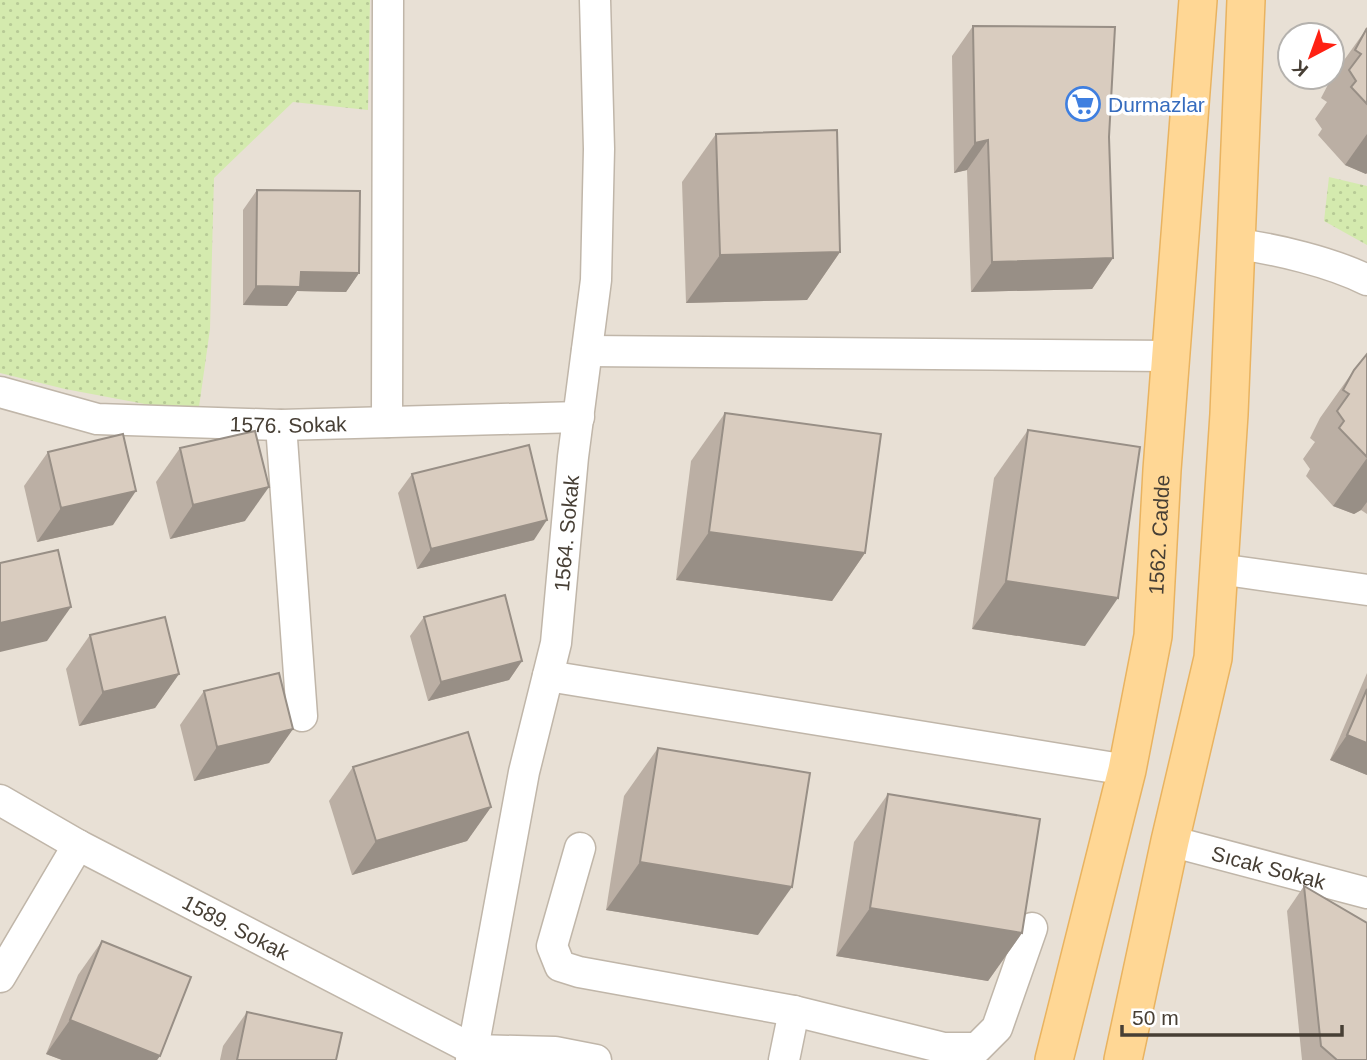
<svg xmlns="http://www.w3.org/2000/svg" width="1367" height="1060" font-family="Helvetica,sans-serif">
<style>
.residential{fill:#e8e0d5;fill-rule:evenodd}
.grass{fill:url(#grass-dots)}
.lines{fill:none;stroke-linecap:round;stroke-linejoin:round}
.minor-casing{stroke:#c0b6a9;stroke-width:33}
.major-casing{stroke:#e9b360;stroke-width:40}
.minor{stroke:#fff;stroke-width:30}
.major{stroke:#ffd795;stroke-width:37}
.wall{fill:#bbafa4}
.shaded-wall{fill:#988f86}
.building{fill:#d9ccbf;stroke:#988f86;stroke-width:2}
.labels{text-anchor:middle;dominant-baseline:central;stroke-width:7;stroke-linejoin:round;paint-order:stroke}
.shop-label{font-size:21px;fill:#366cbe;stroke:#fff;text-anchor:start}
.street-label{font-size:21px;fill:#473f35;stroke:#fff}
</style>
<defs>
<pattern id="grass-dots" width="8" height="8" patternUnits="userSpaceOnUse" patternTransform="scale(1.75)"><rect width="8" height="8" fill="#d4eaae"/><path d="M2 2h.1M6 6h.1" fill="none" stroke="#b7ca96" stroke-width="1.8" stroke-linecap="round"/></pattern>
</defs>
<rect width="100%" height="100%" fill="#f4efe7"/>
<path class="residential" d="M0,0H1367V1060H0ZM1290,35H1332V77H1290Z"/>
<g class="grass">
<path d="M0,0H370L368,110L293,102L214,178L210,329L198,414L65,389L0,373Z"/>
<path d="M1329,177L1367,186V245L1324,221Z"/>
</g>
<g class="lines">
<g class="minor-casing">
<g id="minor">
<path d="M1237,244C1276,249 1331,262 1367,280"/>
<path d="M587,351L1170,356"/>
<path id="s1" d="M0,392L97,419L281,425L579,417"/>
<path d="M387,422L388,0"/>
<path d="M281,425L302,716"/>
<path d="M1219,569L1367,590"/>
<path d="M548,676L1127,770"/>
<path id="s2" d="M0,800L78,845L474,1050L555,1052L596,1060"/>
<path id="s3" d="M1170,841L1367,893"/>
<path d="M580,848L552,946L560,966L579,972L794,1011L944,1048H977L997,1028L1032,928"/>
<path d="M0,977L78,845"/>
<path id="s4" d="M471,1060L524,772L556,643L573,457L596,280L599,149L595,0"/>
<path d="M784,1060L794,1011"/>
</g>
</g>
<g class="major-casing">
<g id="major">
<path id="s5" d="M1054,1060L1127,770L1153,636L1162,470L1198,0"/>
<path d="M1123,1060L1170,841L1213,658L1229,414L1246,0"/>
</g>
</g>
<use href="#minor" class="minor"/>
<use href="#major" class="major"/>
</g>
<g class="wall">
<path d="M973,26L1109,137L1113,258L1092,289L971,292L967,170L954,173L952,56Z"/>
<path d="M1367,28V173L1366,174L1345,165L1318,135L1322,129L1315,119L1327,102L1321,98L1332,77Z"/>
<path d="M716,134L840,252L807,300L686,303L682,182Z"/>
<path d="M257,190L359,273L346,292L297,291L287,306L243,305V210Z"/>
<path d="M1367,354V514L1361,510L1354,514L1333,506L1306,476L1310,469L1303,459L1315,442L1310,438L1320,418L1354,370Z"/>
<path d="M725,413L865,553L832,601L676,580L691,461Z"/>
<path d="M1028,430L1085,646L972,629L994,478Z"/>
<path d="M180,448L245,521L170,539L156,482Z"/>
<path d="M48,452L113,525L37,542L24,486Z"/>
<path d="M412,474L534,540L417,569L398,493Z"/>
<path d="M424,617L522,661L509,680L428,701L410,636Z"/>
<path d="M90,635L179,674L155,708L79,726L66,669Z"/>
<path d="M1367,673V775L1330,760Z"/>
<path d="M204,691L293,729L269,763L194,781L180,725Z"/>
<path d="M658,748L758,935L606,910L624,796Z"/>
<path d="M353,767L491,807L467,841L352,875L329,801Z"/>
<path d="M888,794L1022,933L988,981L836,956L854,842Z"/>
<path d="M1304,886L1367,1060H1302L1287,911Z"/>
<path d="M102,941L160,1056L157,1060H62L46,1054L78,975Z"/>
<path d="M247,1012L336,1060H220L223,1046Z"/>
</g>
<g class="shaded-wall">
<path d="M1367,134V173L1366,174L1345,165Z"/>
<path d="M988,140L967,170L954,173L975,143Z"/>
<path d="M840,252L807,300L686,303L720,255Z"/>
<path d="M1113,258L1092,289L971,292L992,262Z"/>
<path d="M301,272L359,273L346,292L297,291L287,306L243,305L256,286Z"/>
<path d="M1367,458V502L1361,510L1354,514L1333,506Z"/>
<path d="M269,487L245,521L170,539L193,505Z"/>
<path d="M136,491L113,525L37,542L61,508Z"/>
<path d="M547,520L534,540L417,569L431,549Z"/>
<path d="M709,532L865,553L832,601L676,580Z"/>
<path d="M1006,581L1118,598L1085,646L972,629Z"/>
<path d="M71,607L47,641L0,652V623Z"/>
<path d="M522,661L509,680L428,701L441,682Z"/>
<path d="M179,674L155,708L79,726L103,692Z"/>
<path d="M293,729L269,763L194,781L217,747Z"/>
<path d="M1347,735L1367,743V775L1330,760Z"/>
<path d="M491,807L467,841L352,875L376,841Z"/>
<path d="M640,862L792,887L758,935L606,910Z"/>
<path d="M870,908L1022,933L988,981L836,956Z"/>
<path d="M70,1020L160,1056L157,1060H62L46,1054Z"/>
</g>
<g class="building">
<path d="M973,26L1115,27L1109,137L1113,258L992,262L988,140L975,143Z"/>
<path d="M1367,28V104L1351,87L1356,81L1349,70L1361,54L1355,50Z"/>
<path d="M837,130L840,252L720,255L716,134Z"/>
<path d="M257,190L360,191L359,273L301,272L300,287L256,286Z"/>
<path d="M1367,354V457L1339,428L1344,421L1337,411L1349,394L1343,390L1354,370Z"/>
<path d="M725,413L881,434L865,553L709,532Z"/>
<path d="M1028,430L1140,447L1118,598L1006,581Z"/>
<path d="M255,431L269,487L193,505L180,448Z"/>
<path d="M123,434L136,491L61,508L48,452Z"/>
<path d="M529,445L547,520L431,549L412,474Z"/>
<path d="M58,550L71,607L0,623V563Z"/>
<path d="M505,595L522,661L441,682L424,617Z"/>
<path d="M165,617L179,674L103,692L90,635Z"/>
<path d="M279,673L293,729L217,747L204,691Z"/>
<path d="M1367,689V743L1347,735Z"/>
<path d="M468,732L491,807L376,841L353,767Z"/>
<path d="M658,748L810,773L792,887L640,862Z"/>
<path d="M888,794L1040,819L1022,933L870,908Z"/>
<path d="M1304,886L1367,923V1060H1337L1321,1046Z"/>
<path d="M102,941L191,977L160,1056L70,1020Z"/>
<path d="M247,1012L342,1033L336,1060H237Z"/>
</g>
<defs>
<g id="supermarket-ring" transform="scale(1.75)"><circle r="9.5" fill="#fff" stroke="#3f7fe0" stroke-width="1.5"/><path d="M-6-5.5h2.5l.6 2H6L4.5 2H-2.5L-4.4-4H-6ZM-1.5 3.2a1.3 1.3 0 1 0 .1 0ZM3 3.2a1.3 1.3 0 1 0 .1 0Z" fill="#3f7fe0"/></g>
</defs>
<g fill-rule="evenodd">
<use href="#supermarket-ring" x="1083" y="104"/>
</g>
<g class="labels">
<g class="shop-label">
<text x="1108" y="104">Durmazlar</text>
</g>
<g class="street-label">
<text stroke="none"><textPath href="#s1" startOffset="292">1576. Sokak</textPath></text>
<text stroke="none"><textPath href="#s4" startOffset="536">1564. Sokak</textPath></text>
<text stroke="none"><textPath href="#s5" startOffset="537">1562. Cadde</textPath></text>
<text stroke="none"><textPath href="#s3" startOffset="102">Sıcak Sokak</textPath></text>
<text stroke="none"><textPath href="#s2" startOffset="268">1589. Sokak</textPath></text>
</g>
</g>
<g transform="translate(1311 56) rotate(221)"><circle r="33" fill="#ffffff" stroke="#b5b2ae" stroke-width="2"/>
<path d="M0-5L12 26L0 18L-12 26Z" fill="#ff2113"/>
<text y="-10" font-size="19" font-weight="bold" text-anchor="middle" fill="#473f35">K</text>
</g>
<path d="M1122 1025v10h220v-10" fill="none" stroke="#473f35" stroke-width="3.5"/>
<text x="1132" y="1025" font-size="21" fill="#473f35" stroke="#ffffff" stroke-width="5" paint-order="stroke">50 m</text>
</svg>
